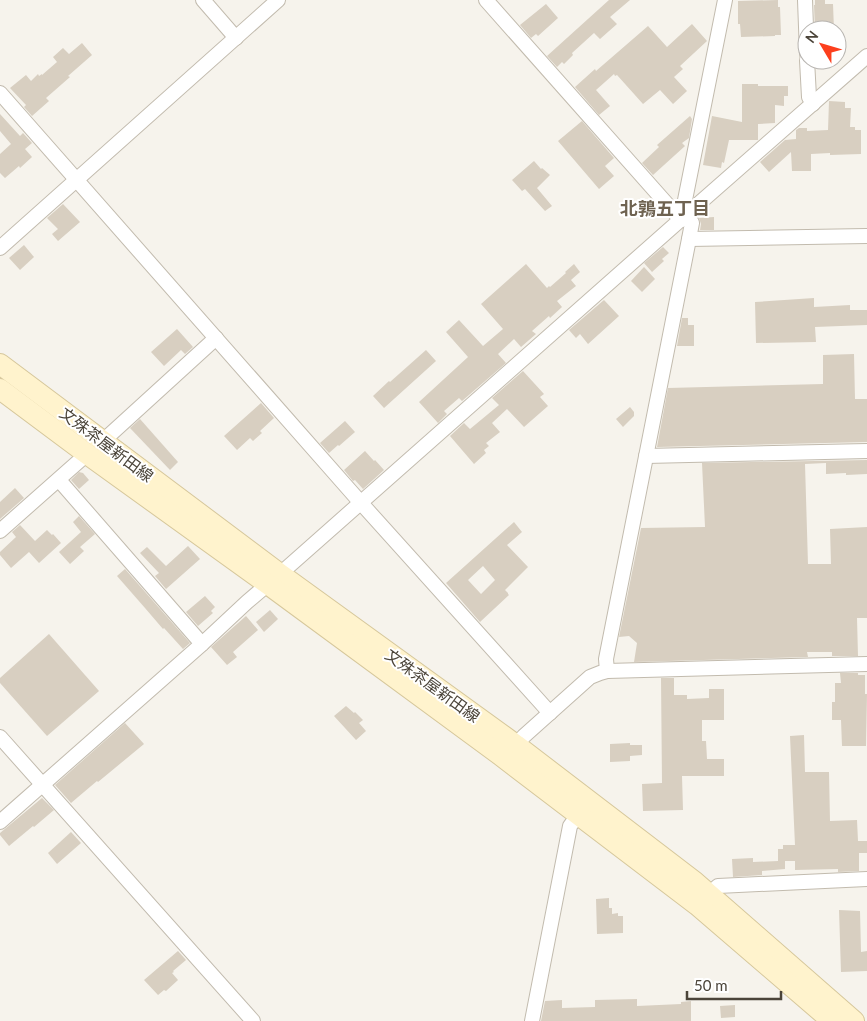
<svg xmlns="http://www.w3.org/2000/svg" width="867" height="1021" font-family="Lato,'Noto Sans JP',sans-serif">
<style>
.building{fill:#d8cfc1;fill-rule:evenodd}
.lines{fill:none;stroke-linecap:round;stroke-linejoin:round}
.street-casing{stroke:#c2bbae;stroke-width:16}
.secondary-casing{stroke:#d6c79b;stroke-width:22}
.street{stroke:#fff;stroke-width:14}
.secondary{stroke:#fff3cd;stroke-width:20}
.labels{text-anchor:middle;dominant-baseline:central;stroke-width:4;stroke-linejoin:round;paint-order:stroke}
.street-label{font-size:16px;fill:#4b4439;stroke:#fff}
.neighbourhood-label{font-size:18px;font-weight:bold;fill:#6e6250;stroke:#fff}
</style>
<rect width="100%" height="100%" fill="#f6f3ec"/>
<g class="building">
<path d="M609,0H630L610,17L617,24L600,39L594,33L572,53L573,55L564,64L562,62L557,67L547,56Z"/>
<path d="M778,0V7H780L781,35H775V36L741,37L740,24H738V1Z"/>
<path d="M815,0H825V4H833L834,30H815L814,5H815Z"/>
<path d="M546,4L558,18L538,36L536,34L531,38L520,25Z"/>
<path d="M692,24L707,41L680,66L683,69L674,77L687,91L673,104L660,90L643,104L617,75L615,76L614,74L596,90L610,106L599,115L575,87L595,69L596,71L648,26L667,47Z"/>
<path d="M82,43L92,55L68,76L70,77L46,98L49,101L32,116L24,107L26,105L10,88L26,75L31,81L38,74L39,76L42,74V75L57,62L53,57L63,48L69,54Z"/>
<path d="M742,84H758V86H788V96H784V106L775,105V123L758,124V140H729L724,163L722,162L721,168L703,165L712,116L742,122Z"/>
<path d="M829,101L845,102V108H851L850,127H855V130H861V154L830,155V153L811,154V171H792L791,152L769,172L760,162L785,140L796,139V130L799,128H807V131L828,130Z"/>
<path d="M0,114L20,136L23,133L32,143L25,149L32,157L20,168L19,166L5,178L0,173V154L11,144L0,131Z"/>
<path d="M690,116L692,119L689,138L682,143L685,146L653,175L642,163L659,147L657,145Z"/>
<path d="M582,121L614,158L605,166L614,176L599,189L558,141Z"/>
<path d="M534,161L541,169L542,168L550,175L537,188L552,206L545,211L525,189L522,191L512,180Z"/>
<path d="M63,204L80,222L58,241L52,234L58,229L47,218Z"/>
<path d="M714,217V230H700L701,224L699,218Z"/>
<path d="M24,245L34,257L20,270L9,258Z"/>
<path d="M663,247L669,253L662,259L664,261L652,272L644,263Z"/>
<path d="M526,264L547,288L549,286L550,287L566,273L565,272L574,264L580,272L571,280L576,286L557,301L562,307L550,318L549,316L532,331L536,334L521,347L514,339L498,354L506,363L462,401L459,398L444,411L447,414L438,423L419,402L468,357L446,332L459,320L483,346L503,329L481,304Z"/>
<path d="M644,267L655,279L642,292L631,281Z"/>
<path d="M814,298V307L850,305V310H867V325L815,327L816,342L756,343L755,302Z"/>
<path d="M604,300L619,316L588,344L580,334L576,338L569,330Z"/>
<path d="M682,318H688V325H694V346H677Z"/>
<path d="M177,329L193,347L185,354L181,350L164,366L151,352Z"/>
<path d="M426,350L436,361L384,408L373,396L389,381L390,382Z"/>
<path d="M854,354L855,399H867V442L657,447L668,388L823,384V355Z"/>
<path d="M523,371L544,394L540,397L548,406L524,427L507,409L492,423L500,432L486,443L489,446L484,450L486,453L474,464L450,436L464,423L470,429L499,405L492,398Z"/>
<path d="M261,403L274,418L260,431L262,433L253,441L250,438L237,450L224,436Z"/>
<path d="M630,407L634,412V416L623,427L616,419Z"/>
<path d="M140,419L178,462L170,470L130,428Z"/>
<path d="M345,421L355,432L339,446L338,445L329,453L320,443Z"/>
<path d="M365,451L374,461L375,460L384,470L363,489L355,480L353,481L344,470Z"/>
<path d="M867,460V474L846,475V473L826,474V463L805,464L808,564H831L830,529L867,527V618H857L858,656H832V652H807L808,657L634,662L637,643L629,636L619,637L641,528L705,527L702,463Z"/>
<path d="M79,472L83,473L89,480L79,489L71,480Z"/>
<path d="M15,488L24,498L0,519V502Z"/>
<path d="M79,516L95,534L80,547L84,551L70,564L59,552L81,532L73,522Z"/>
<path d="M514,522L522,532L507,545L528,567L505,590L508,593V594L509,595L480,622L446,583ZM483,566L495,580L481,594L468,580Z"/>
<path d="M20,525L35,541L47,530L52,535L53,534L61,543L39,563L29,552L11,568L0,555V552L16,537L12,532Z"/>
<path d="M188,546L200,559L166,589L155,576L159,573L140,553L147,547L166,566Z"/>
<path d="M125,569L190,643L183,649L164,628L163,629L145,608L117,576Z"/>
<path d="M205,596L215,607L211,611L213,613L198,626L186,612Z"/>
<path d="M270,610L278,619L264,632L256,622Z"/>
<path d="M246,616L258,630L233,652L237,657L227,665L211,647Z"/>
<path d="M49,634L99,691L47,736L0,683V678Z"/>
<path d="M840,673H858V675H865V694H867L866,746H842L841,720H832V702H835V683H841Z"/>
<path d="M661,678H674V695H687V699L709,698V689H724V720H702V741H706L707,759H724V776H682L683,810L643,811L642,784L662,783Z"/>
<path d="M346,706L354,713L355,712L363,720L359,723L366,731L356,740L334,716Z"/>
<path d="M125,723L144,744L98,782L97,781L71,803L55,785Z"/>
<path d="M804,735L805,772H829L830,821L857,820L858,841H867V853H859V871L838,872V869L795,870V861H785V869L762,871V875L733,877L732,859L753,858V862L778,861V849H783V845H795L790,736Z"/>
<path d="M630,743V745H642V755L630,756V761L610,762V744Z"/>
<path d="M42,798L54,810L34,827L33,826L9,846L0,835V833Z"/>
<path d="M71,832L81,843L57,864L48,853Z"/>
<path d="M609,898V908H612V914L618,913V916H623V933L597,934L596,899Z"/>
<path d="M839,910L860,911L861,952L867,951V971L841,972Z"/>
<path d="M178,951L186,960L173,971L174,972L172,973L178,980L166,991L164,990L158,995L144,980Z"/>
<path d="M637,999V1006L681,1004V1002L691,1001V1021H541L545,1001L562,1000V1008L595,1007V1000Z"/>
<path d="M735,1005V1017L721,1018L720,1006Z"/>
</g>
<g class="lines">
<g class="street-casing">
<g id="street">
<path d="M203,0L236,38"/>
<path d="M486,0L681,220"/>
<path d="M805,0L807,54"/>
<path d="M807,60L809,97L813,104"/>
<path d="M0,93L361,503L550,713"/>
<path d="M681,220L725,0"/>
<path d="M689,239L867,236"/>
<path d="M0,248L278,0"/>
<path d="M103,441L216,338"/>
<path d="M646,456L867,451"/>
<path d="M59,480L202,644"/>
<path d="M0,531L87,454"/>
<path d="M607,671L606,659L689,239L692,223L687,214"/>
<path d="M0,737L253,1021"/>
<path d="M516,745L524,736L590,677L600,673L607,671L867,664"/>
<path d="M0,822L202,644L247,602L280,574L687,214L867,56"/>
<path d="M709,894L718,886L867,879"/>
<path d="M532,1021L570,826L578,815"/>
</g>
</g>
<g class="secondary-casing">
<g id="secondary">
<path d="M0,364L280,574L516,745L695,882L854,1021"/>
<path d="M0,389L87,454L269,585L500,755L697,905L832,1021"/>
</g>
</g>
<use href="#street" class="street"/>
<use href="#secondary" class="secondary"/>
</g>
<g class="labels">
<g class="street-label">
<text transform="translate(107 444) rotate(37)">文殊茶屋新田線</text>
<text transform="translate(433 685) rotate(36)">文殊茶屋新田線</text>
</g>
<g class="neighbourhood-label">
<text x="665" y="208">北鶉五丁目</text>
</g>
</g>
<g transform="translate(822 45) rotate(308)"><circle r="24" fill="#ffffff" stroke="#b7b4b0"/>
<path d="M0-4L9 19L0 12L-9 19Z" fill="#fc3f1d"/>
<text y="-8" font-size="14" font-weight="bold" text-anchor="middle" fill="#4b4439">N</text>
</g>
<path d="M687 991v8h94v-8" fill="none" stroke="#4b4439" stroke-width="2.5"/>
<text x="694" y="991" font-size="15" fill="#4b4439" stroke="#ffffff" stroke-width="4" paint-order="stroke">50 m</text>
</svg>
